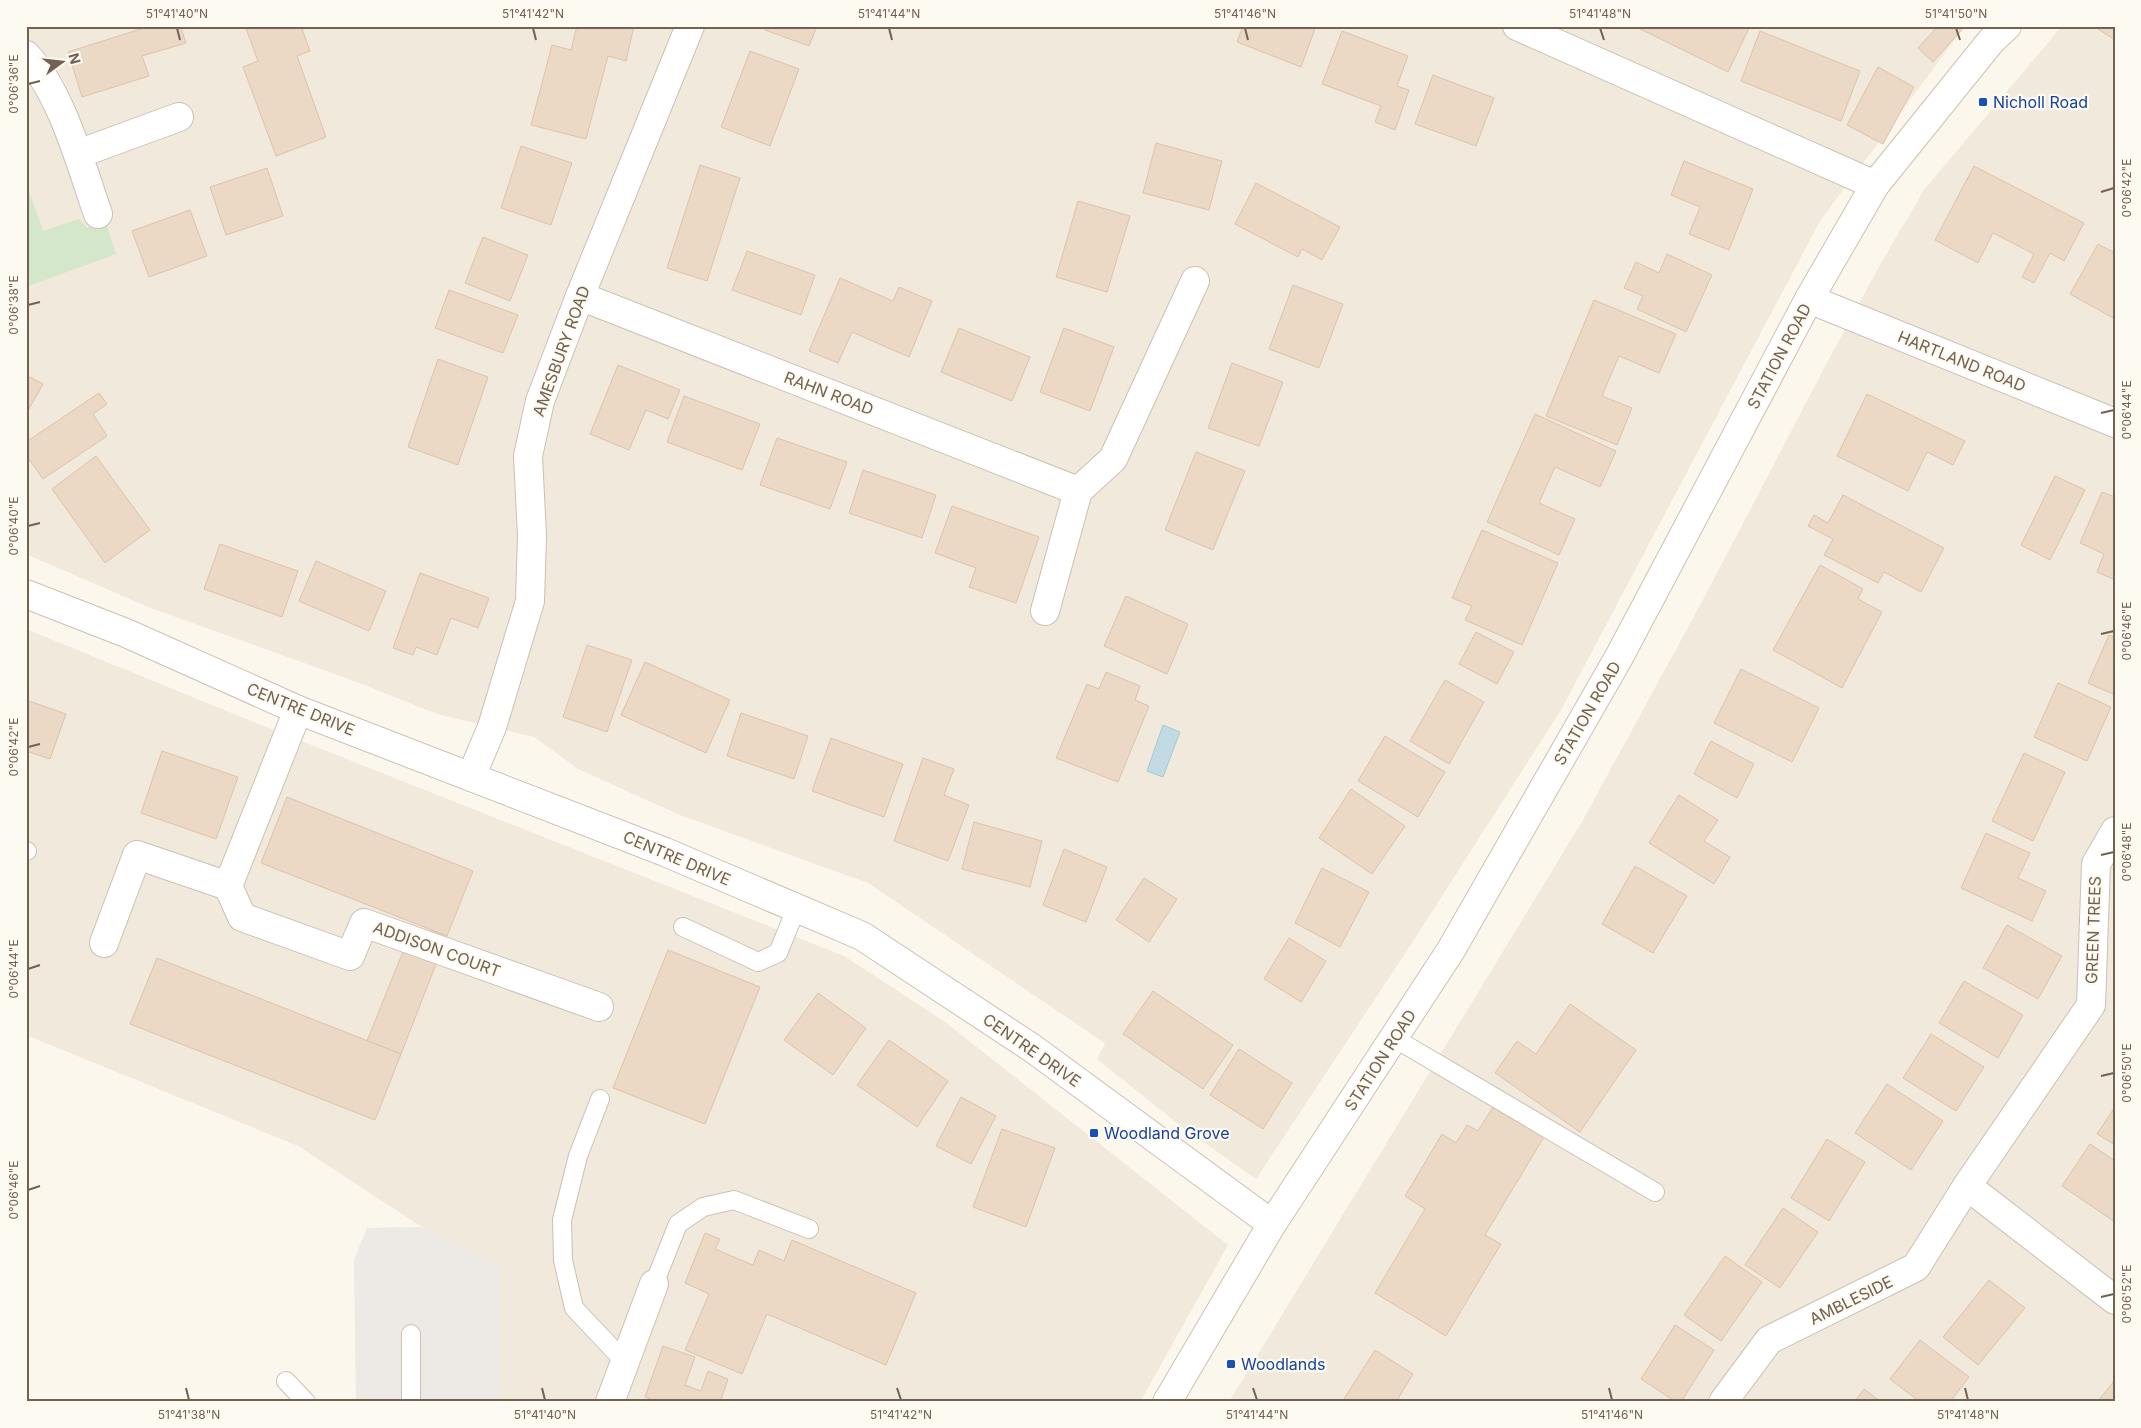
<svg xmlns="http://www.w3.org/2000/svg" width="2141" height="1428" font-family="Inter,sans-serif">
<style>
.residential{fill:#f1e9db}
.industrial{fill:#ede9e4}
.green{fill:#d4e7cb}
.water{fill:#c2dae3;stroke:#aac8d3}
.building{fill:#ebd8c5;stroke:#dec3a9}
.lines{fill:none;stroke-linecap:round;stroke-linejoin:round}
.lane-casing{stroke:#ccc0b3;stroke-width:20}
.street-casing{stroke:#ccc0b3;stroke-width:30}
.secondary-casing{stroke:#cec1b1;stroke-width:30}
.lane{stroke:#fff;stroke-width:18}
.street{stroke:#fff;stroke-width:28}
.secondary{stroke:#fff;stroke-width:28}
.ticks{fill:none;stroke:#736151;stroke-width:2}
.transit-dot{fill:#1a4fb4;stroke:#fdfaf2;stroke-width:2}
.labels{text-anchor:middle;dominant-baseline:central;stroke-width:4.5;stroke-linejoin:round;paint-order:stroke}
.transit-label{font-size:16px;fill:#164399;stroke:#fdfaf2;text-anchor:start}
.street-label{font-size:16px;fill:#736151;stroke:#fdfaf2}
.neatline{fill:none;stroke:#736151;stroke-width:2}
.ticks-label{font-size:12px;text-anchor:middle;fill:#736151}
</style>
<rect width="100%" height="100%" fill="#fbf7ec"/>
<g class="residential">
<path d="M26,26H1965L1820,221L1561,710L1410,946L1256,1179L1182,1127L1097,1059L1105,1043L868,883L680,815L578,769L534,737L437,714L357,682L148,607L26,554Z"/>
<path d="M2062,26H2115V1402H1229L1583,820L1705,596L1830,357L1880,265L1924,190Z"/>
<path d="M26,629L266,727L844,956L945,1022L1228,1245L1140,1402H501V1265L422,1227L298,1146L26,1035Z"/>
</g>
<path class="industrial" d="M422,1227L501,1265V1402H356L354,1260L367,1228Z"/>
<path class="green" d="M26,183L43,231L79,219L87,228L105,220L116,254L26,287Z"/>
<path class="water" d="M1163,725L1180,732L1163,777L1147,771Z"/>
<g class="building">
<path d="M150,26H187L181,28L186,43L142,56L149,76L82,97L68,52Z"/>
<path d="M245,26H301L310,51L297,56L326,137L276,156L243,67L258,61Z"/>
<path d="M577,26H634L626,61L608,56L586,139L531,125L552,45L571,50Z"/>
<path d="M766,26H817L809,46L765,30Z"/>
<path d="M1243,26H1316L1301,67L1237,42Z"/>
<path d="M1634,26H1750L1728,72Z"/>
<path d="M1938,26H1965L1933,62L1918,48Z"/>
<path d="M2099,26H2115V40L2098,29Z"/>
<path d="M1342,31L1408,56L1397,86L1409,90L1395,130L1375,122L1381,106L1322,84Z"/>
<path d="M1760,31L1860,71L1841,121L1741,81Z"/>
<path d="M750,51L799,69L770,146L721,127Z"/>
<path d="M1878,67L1914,87L1883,144L1847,125Z"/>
<path d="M1433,75L1494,98L1476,146L1415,124Z"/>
<path d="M1156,143L1222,161L1209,210L1143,193Z"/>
<path d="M521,146L572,163L551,225L501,208Z"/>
<path d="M1684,161L1753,189L1729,250L1689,234L1700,207L1671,195Z"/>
<path d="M700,165L740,178L707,281L667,268Z"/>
<path d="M1974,166L2084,223L2064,261L2050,253L2034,283L2022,277L2034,254L1993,233L1978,263L1935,240Z"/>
<path d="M267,168L283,216L226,235L210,187Z"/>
<path d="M1256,183L1340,227L1322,260L1302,249L1298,257L1235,224Z"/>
<path d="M1078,201L1130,216L1107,292L1056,277Z"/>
<path d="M190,210L207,256L149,277L132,231Z"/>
<path d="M483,237L528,255L510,301L465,283Z"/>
<path d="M2098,244L2115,253V319L2070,294Z"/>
<path d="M747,251L815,275L801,315L732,290Z"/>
<path d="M1667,254L1712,275L1686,332L1637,309L1643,296L1624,288L1636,262L1659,273Z"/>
<path d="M840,278L893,301L899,287L932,301L909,357L852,332L838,363L809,351Z"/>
<path d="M1293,285L1343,304L1319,368L1269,349Z"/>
<path d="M449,290L518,315L503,353L435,328Z"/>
<path d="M1594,300L1676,334L1659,373L1619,356L1602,396L1632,408L1617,445L1546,416Z"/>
<path d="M959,328L1030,357L1012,401L941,372Z"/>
<path d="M1064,328L1114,347L1090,411L1040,392Z"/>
<path d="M438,359L488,377L458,465L408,447Z"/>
<path d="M1232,363L1283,382L1259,446L1208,428Z"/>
<path d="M618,365L680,390L668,419L646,410L629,450L590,434Z"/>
<path d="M26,375L43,384L29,409L26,408Z"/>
<path d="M99,393L107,404L93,414L107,436L43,479L26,455V442Z"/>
<path d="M1867,394L1965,441L1953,465L1927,452L1908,491L1837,456Z"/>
<path d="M684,396L760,424L742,470L667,442Z"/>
<path d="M1535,414L1616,451L1600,487L1555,467L1539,503L1575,519L1559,555L1487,522Z"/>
<path d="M777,438L847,462L830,509L760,485Z"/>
<path d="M1196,452L1245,471L1213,550L1165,530Z"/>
<path d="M96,456L150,530L105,563L52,489Z"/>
<path d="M863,470L936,495L922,538L849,513Z"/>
<path d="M2055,476L2085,490L2050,560L2021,545Z"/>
<path d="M2102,492L2115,497V580L2097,572L2104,554L2080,543Z"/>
<path d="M1843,495L1944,548L1921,592L1884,572L1878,583L1824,555L1833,539L1808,526L1814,515L1828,523Z"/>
<path d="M952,506L1039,537L1016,603L969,587L976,568L935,553Z"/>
<path d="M1482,530L1558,563L1522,645L1465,620L1472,606L1452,598Z"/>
<path d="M220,544L298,571L282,617L204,589Z"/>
<path d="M316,561L386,591L369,631L299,601Z"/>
<path d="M1820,565L1863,589L1858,599L1882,612L1842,688L1773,650Z"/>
<path d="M420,573L489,598L478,628L451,618L437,655L416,647L413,655L393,648Z"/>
<path d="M1126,596L1188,624L1167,674L1104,646Z"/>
<path d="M1476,632L1514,652L1497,684L1459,664Z"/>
<path d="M2109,635L2115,637V695L2088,683Z"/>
<path d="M587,645L632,660L607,732L563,717Z"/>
<path d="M645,662L730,700L706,753L621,715Z"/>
<path d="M1741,669L1819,708L1792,762L1714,723Z"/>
<path d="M1106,672L1140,686L1135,700L1149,706L1118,782L1056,758L1087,684L1099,689Z"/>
<path d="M1445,680L1484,702L1449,764L1410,741Z"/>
<path d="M2058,683L2111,707L2087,761L2034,737Z"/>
<path d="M26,700L66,714L50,759L26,751Z"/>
<path d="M741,713L808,736L794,779L727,756Z"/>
<path d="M1385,736L1445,772L1418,817L1358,781Z"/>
<path d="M831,738L903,764L884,817L812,791Z"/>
<path d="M1711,741L1754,764L1737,798L1694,774Z"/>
<path d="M162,751L238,777L216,839L141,813Z"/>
<path d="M2024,753L2065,772L2033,841L1992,821Z"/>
<path d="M923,758L954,769L944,795L969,805L948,861L894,841Z"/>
<path d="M1351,789L1405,826L1372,874L1319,838Z"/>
<path d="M1679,795L1718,820L1704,841L1730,857L1714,884L1649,843Z"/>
<path d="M287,797L473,871L447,936L261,863Z"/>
<path d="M974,822L1042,841L1030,887L962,869Z"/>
<path d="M1986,833L2030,853L2018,878L2046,891L2032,921L1961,888Z"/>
<path d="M1064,849L1107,867L1086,922L1043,905Z"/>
<path d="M1635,866L1687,896L1653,953L1602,924Z"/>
<path d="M1322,868L1369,892L1340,947L1295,923Z"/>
<path d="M1144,878L1177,899L1149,942L1116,920Z"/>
<path d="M2007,925L2062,956L2038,999L1983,968Z"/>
<path d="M431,930L447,936L401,1054L367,1041L404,949L420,956Z"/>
<path d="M1289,938L1326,961L1301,1002L1264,979Z"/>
<path d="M668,950L760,987L705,1124L613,1088Z"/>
<path d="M157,958L401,1054L375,1120L130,1024Z"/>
<path d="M1964,981L2023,1015L1998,1058L1939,1023Z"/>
<path d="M1153,991L1233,1045L1203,1089L1123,1034Z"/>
<path d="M818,993L866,1028L833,1075L784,1040Z"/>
<path d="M1570,1004L1636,1050L1580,1132L1495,1073L1517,1041L1536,1054Z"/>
<path d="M1931,1034L1984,1067L1956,1111L1903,1078Z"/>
<path d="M889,1040L948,1081L917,1127L857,1085Z"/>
<path d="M1239,1049L1292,1083L1263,1129L1210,1095Z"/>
<path d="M1887,1084L1943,1121L1911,1170L1855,1133Z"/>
<path d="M961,1097L996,1116L971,1164L936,1146Z"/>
<path d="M1493,1107L1544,1137L1485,1235L1501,1244L1446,1336L1375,1293L1425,1209L1405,1196L1442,1134L1456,1143L1467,1125L1478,1131Z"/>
<path d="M2115,1107V1145L2097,1134Z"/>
<path d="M1002,1129L1055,1148L1026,1227L973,1207Z"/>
<path d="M1827,1139L1865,1162L1829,1221L1791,1198Z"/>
<path d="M2090,1144L2115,1161V1222L2062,1186Z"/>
<path d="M1783,1208L1818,1232L1780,1288L1745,1265Z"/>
<path d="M705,1233L720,1239L715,1249L753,1265L759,1250L784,1261L792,1240L916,1293L886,1365L767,1314L742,1374L685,1350L709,1294L685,1283Z"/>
<path d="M1725,1256L1762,1282L1721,1341L1684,1315Z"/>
<path d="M1989,1280L2025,1308L1978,1365L1943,1337Z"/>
<path d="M1675,1325L1714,1350L1681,1402H1676L1641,1379Z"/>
<path d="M1920,1340L1969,1377L1950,1402H1920L1890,1379Z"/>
<path d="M663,1346L695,1357L685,1385L701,1391L708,1371L728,1379L720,1402H658L645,1397Z"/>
<path d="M1375,1350L1413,1374L1396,1402H1342Z"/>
<path d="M2115,1380V1402H2097Z"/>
<path d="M1864,1389L1881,1402H1854Z"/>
</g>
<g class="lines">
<g class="lane-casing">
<g id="lane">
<path d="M26,851H27"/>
<path d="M683,927L758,962L778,953L796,909"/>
<path d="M1394,1038L1655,1192"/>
<path d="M600,1099L578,1156L562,1220L563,1260L574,1308L625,1362"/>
<path d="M654,1284L678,1224L703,1207L734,1200L809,1229"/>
<path d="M286,1381L306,1402"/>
<path d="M411,1402V1334"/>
</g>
</g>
<g class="street-casing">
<g id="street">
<path d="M1517,26L1875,185"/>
<path d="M26,55C62,93 81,166 98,214"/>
<path d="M78,154L179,117"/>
<path d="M580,296L1078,491L1113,459L1195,281"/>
<path d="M1809,299L2115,423"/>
<path d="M26,594L126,633L298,710L665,852L862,936L1032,1048L1272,1224"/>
<path d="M1045,611L1078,491"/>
<path d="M471,777L492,727L530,601L532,536L528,456L540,401L580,296L690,26"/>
<path d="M228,886L242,917L350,956L364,923L599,1007"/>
<path d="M104,943L137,855L228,886L298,710"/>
<path d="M1967,1186L2115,1300"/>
<path d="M610,1402L654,1284"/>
<path d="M1723,1402L1769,1340L1916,1267L1967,1186L2091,1005L2096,864L2115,831"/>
</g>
</g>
<g class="secondary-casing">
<path id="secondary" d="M1167,1402L1272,1224L1451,950L1619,657L1809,299L1875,185L1991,41L2007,26"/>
</g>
<use href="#lane" class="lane"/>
<use href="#street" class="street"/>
<use href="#secondary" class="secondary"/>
</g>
<path class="ticks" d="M177,28L180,40M533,28L536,40M889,28L892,40M1245,28L1248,40M1600,28L1604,40M1956,28L1960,40M28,84L40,81M2101,192L2114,188M28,305L40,302M2101,413L2114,410M28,526L40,523M2101,634L2114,631M28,747L40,744M2101,855L2114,852M28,969L40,965M2101,1076L2114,1073M28,1190L40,1186M2101,1297L2114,1294M186,1388L189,1400M542,1388L545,1400M897,1388L901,1400M1253,1388L1257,1400M1609,1388L1612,1400M1965,1388L1968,1400"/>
<g class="transit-dot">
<rect x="1978" y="97" width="10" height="10" rx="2.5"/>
<rect x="1089" y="1128" width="10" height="10" rx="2.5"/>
<rect x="1226" y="1359" width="10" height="10" rx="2.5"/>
</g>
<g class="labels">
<g class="transit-label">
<text x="1993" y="102">Nicholl Road</text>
<text x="1104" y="1133">Woodland Grove</text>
<text x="1241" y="1364">Woodlands</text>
</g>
<g class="street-label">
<text transform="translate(561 351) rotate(-70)">AMESBURY ROAD</text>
<text transform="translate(1779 356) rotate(-62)">STATION ROAD</text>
<text transform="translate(1962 361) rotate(22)">HARTLAND ROAD</text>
<text transform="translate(829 393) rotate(21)">RAHN ROAD</text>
<text transform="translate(301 709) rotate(22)">CENTRE DRIVE</text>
<text transform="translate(1587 713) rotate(-60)">STATION ROAD</text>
<text transform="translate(677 858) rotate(23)">CENTRE DRIVE</text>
<text transform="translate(2093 930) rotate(-88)">GREEN TREES</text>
<text transform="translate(437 949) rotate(20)">ADDISON COURT</text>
<text transform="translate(1032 1050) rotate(35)">CENTRE DRIVE</text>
<text transform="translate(1380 1060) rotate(-57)">STATION ROAD</text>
<text transform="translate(1851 1300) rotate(-26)">AMBLESIDE</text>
</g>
</g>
<rect width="2141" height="1428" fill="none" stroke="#fdfaf2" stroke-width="55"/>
<g transform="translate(62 62) rotate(75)" stroke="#fdfaf2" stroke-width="4" paint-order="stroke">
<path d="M0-4L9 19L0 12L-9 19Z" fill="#736151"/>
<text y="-8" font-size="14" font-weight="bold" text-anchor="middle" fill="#736151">N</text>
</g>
<rect x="28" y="28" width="2086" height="1372" class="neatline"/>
<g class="ticks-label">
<text x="177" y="18">51°41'40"N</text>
<text x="533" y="18">51°41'42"N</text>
<text x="889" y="18">51°41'44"N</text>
<text x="1245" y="18">51°41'46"N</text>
<text x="1600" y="18">51°41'48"N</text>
<text x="1956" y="18">51°41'50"N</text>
<text transform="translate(14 84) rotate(-90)" y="4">0°06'36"E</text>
<text transform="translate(2127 188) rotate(-90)" y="4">0°06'42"E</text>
<text transform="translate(14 305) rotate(-90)" y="4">0°06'38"E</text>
<text transform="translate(2127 410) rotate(-90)" y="4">0°06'44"E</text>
<text transform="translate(14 526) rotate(-90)" y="4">0°06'40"E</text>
<text transform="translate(2127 631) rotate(-90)" y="4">0°06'46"E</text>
<text transform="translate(14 747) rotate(-90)" y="4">0°06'42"E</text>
<text transform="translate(2127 852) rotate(-90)" y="4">0°06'48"E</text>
<text transform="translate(14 969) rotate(-90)" y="4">0°06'44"E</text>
<text transform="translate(2127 1073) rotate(-90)" y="4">0°06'50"E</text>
<text transform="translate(14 1190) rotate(-90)" y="4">0°06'46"E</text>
<text transform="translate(2127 1294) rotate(-90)" y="4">0°06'52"E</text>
<text x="189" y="1419">51°41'38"N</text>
<text x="545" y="1419">51°41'40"N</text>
<text x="901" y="1419">51°41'42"N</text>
<text x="1257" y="1419">51°41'44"N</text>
<text x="1612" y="1419">51°41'46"N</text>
<text x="1968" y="1419">51°41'48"N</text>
</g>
</svg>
